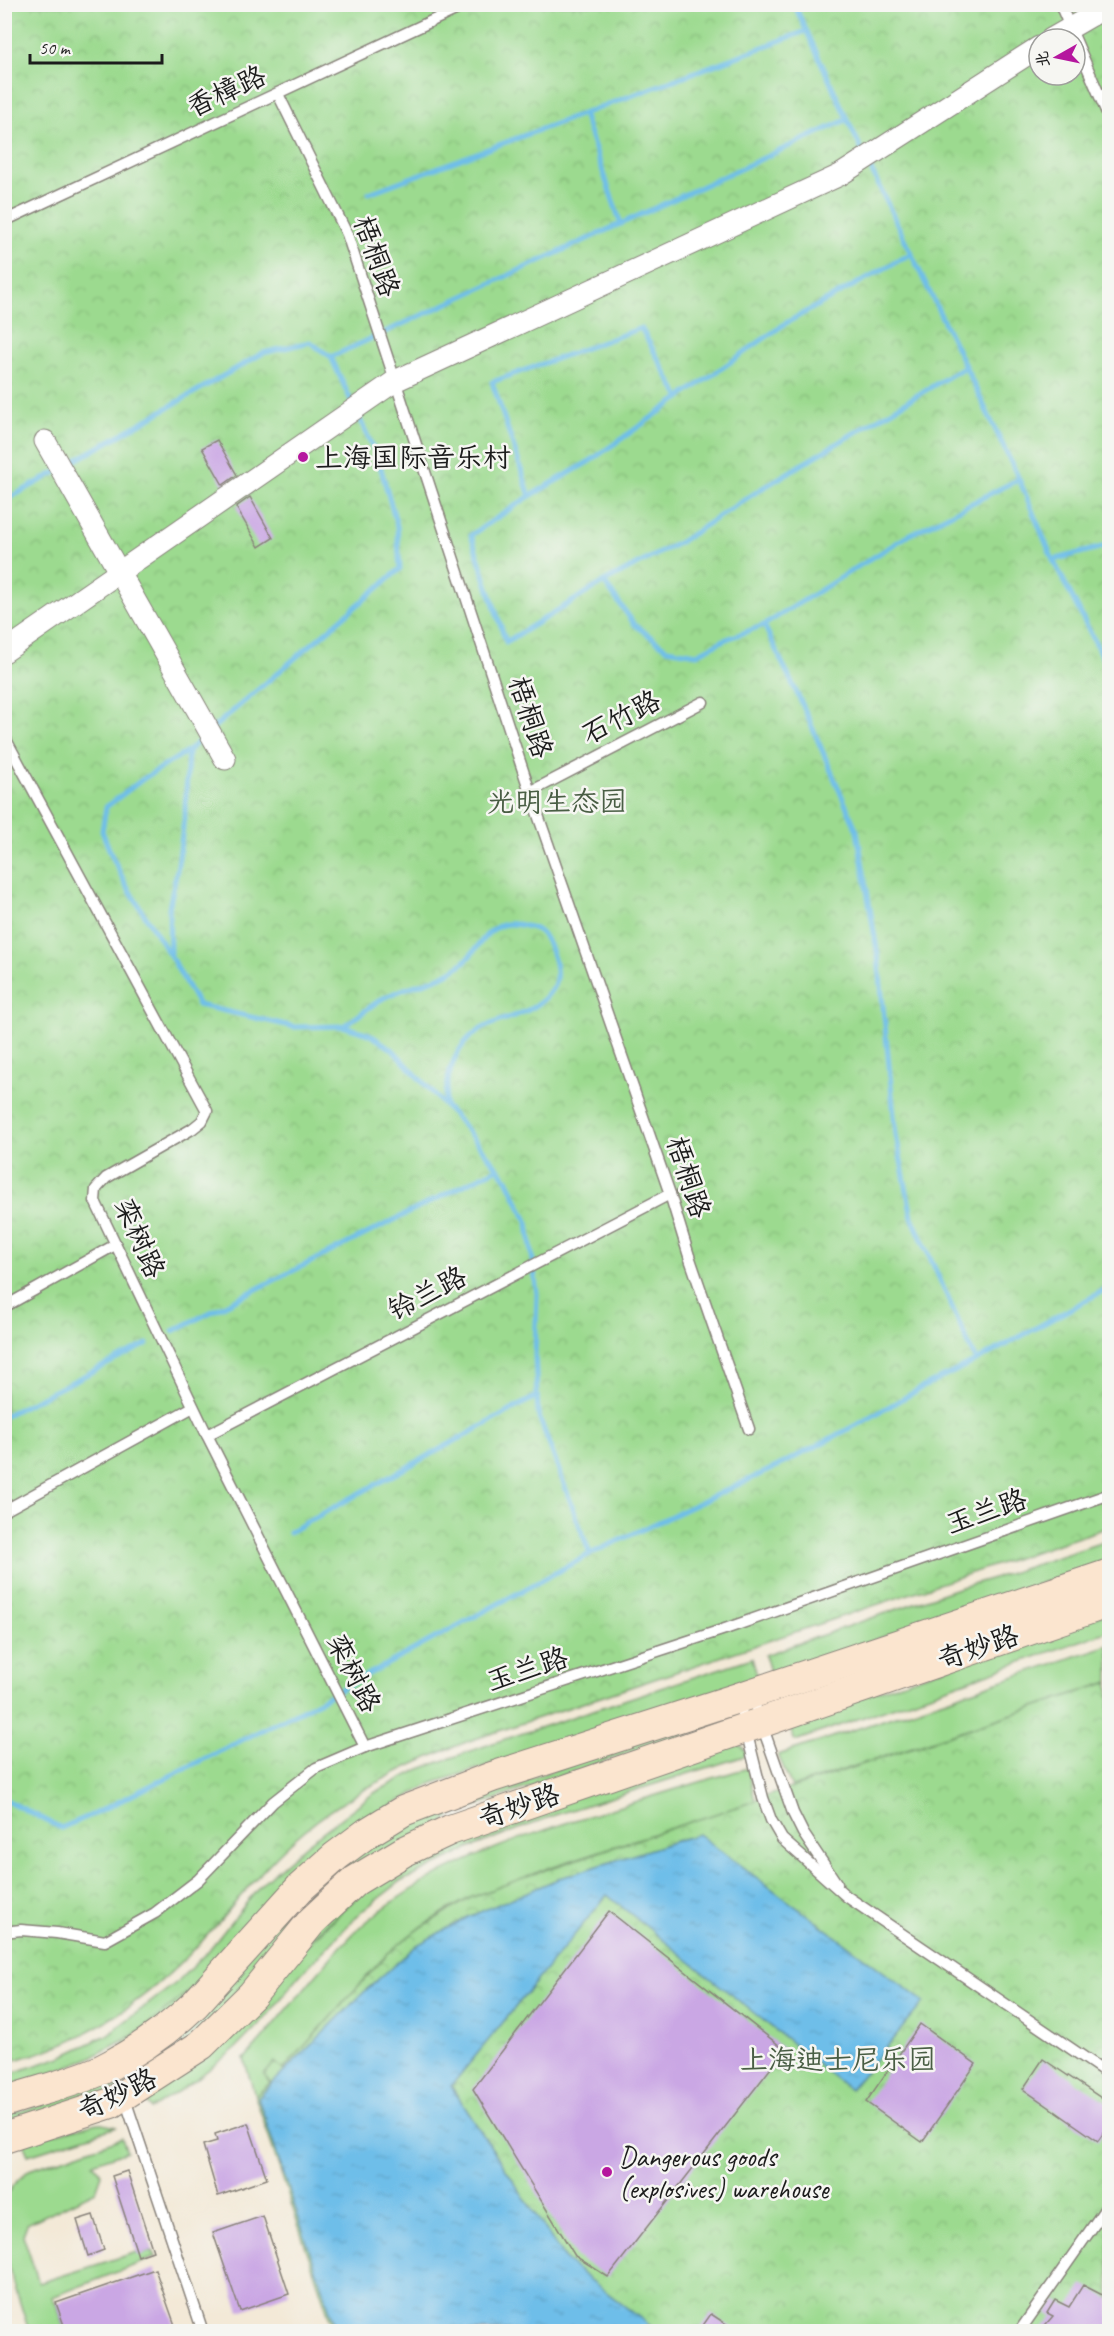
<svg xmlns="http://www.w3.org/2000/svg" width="1114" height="2336" font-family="Caveat,'LXGW WenKai TC',sans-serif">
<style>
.park{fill:url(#park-crowns);stroke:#5c7b56;stroke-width:1.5;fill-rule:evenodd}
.garden{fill:#9cda8f;stroke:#5c7b56;stroke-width:1.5}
.water{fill:url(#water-ripples);stroke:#456d82;stroke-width:1.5}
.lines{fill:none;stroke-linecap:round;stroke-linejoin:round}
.stream{stroke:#6ebee9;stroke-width:5}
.building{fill:#caa7e4}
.lane-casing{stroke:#88827a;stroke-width:13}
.street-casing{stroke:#88827a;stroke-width:23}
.secondary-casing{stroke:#88827a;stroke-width:32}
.lane{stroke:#fff;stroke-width:10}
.street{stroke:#fff;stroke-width:21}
.secondary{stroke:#fbe5cf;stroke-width:30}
.poi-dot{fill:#b5179e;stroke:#f6f6f2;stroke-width:2}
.labels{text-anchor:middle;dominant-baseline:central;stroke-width:5;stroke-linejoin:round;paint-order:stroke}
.street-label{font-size:28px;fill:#1c1c1c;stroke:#f6f6f2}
.poi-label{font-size:28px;fill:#1c1c1c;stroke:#f6f6f2;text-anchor:start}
.park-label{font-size:28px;fill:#495e44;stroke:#f6f6f2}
</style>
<defs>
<pattern id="park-crowns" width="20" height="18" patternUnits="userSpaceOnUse" patternTransform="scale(1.5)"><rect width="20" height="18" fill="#9cda8f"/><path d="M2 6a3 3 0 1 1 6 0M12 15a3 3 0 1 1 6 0" fill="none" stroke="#86ba7b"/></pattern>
<pattern id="water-ripples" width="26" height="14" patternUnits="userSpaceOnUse" patternTransform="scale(1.5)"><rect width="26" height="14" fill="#6ebee9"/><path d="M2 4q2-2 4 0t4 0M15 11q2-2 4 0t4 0" fill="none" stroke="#5fa3c7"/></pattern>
</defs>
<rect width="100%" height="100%" fill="#f6f6f2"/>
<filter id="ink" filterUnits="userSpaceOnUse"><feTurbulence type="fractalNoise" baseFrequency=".0167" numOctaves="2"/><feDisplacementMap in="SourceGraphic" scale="12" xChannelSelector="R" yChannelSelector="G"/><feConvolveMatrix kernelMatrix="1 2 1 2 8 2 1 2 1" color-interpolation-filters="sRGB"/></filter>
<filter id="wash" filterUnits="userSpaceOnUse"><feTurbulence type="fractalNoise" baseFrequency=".008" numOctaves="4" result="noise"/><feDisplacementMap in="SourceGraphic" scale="24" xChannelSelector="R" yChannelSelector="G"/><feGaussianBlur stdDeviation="1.35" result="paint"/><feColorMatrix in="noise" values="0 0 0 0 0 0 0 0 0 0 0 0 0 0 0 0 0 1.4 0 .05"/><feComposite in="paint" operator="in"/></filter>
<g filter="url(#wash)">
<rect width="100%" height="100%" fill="#f3e9d7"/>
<g class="park">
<path d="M4,5H1110L1109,1527L469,1741C411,1763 354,1790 305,1830C272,1857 246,1890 218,1923C162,1989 91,2044 5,2062ZM1039,39H1075V75H1039Z"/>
<path d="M1109,1682V2331H334L255,2096L270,2083L263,2075L275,2062L283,2070L387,1954L415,1931L470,1898L515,1880Z"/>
</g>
<g class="garden">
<path d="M1109,1540V1560L771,1675L765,1655L958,1588L1004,1575Z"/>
<path d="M1109,1612V1631L795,1741L787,1722Z"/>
<path d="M1109,1645V1682L792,1787L778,1755Z"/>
<path d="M752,1658L758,1679L433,1783L387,1808L171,2008L130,2037L90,2058L10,2088L6,2075L61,2057L107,2035L176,1983L209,1950L263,1882L307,1844L374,1793L420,1769L496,1742Z"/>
<path d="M708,1715L712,1726L580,1769L453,1814L211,2025L114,2091L5,2127V2115L53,2102L311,1892L397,1826Z"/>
<path d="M732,1744L741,1746L748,1755L555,1815L477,1845L400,1882L361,1912L299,1976L268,2015L236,2048L194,2081L151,2109L146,2102L148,2096L377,1878L439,1841Z"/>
<path d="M748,1768L755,1801L554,1866L470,1898L446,1911L415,1931L387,1954L283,2070L275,2062L264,2075L270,2083L255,2096L244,2059C283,2018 315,1971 355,1932C427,1865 529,1834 621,1806C663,1793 705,1780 748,1768Z"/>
<path d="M97,2123L117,2127L28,2155L22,2141Z"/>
<path d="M122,2138L127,2151L93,2163L102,2174L96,2191L27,2224L23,2235L39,2283L137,2252L138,2255L153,2251L156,2257L52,2297L56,2303L66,2331H29L5,2256L4,2199L13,2185L29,2170Z"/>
</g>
<path class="water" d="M698,1834L924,2002L850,2090L607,1895L451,2086L566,2261L657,2331H337L258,2098L366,1990L417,1945L468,1917L560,1878Z"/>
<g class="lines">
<g class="stream">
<path d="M794,4L864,155"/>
<path d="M583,114L621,224"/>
<path d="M868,163L1019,479L1053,560L1110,671"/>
<path d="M369,193L806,31"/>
<path d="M331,357L846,120"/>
<path d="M66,466L263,353L310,342L331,357L353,405"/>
<path d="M530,496L590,461L786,323L912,253"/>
<path d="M4,501L58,471"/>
<path d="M1053,560L1110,545"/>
<path d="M604,582L680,542L761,489L966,366"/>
<path d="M764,625L909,535L1019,479"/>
<path d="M214,727L400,569L397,526L378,458L357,413"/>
<path d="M205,736L188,751L185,813L178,865L169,908L170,955L198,1005L295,1027L343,1026L369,1034L392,1049L460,1122L507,1179L528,1223L537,1294L535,1355L538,1414L590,1554"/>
<path d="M169,954L126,885L111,854L102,831L106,807L143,779L188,751"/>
<path d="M343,1026C356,1018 368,1008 380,1000C407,984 437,984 463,963C477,952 483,931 502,925C512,922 523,925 533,928C548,932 560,968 555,983C554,987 548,995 545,998C525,1019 489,1018 469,1038C450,1057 447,1080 445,1105"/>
<path d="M173,1331L498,1168"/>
<path d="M976,1361L1110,1287"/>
<path d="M4,1416L147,1344"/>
<path d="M289,1532L537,1396"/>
<path d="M4,1799L61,1828L94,1814L308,1707L590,1554L778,1466L862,1422L925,1386L976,1361L912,1217L896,1135L878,956L857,831L803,706L764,625L724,640L697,654L667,649L635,625L604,582L506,642L471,535L530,496L492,382L641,328L680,398"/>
</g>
</g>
<g id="blocks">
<g class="building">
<path d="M217,440L237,475L223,485L202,448Z"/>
<path d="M250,497L273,538L259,547L236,507Z"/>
<path d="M609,1911L785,2050L608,2277L575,2256L473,2089Z"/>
<path d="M920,2024L976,2064L922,2142L866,2102Z"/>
<path d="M1043,2059L1110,2104V2124L1098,2141L1023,2089Z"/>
<path d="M248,2123L267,2179L218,2196L203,2145L217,2141L215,2134Z"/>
<path d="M127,2171L153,2251L138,2256L112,2176Z"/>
<path d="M93,2215L104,2250L88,2256L77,2220Z"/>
<path d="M263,2216L289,2294L240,2311L213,2233Z"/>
<path d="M155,2269L177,2331H66L56,2303Z"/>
<path d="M1083,2285L1110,2299V2331H1040L1053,2316L1047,2313L1055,2300L1069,2307Z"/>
<path d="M711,2314L737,2331H699Z"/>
</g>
</g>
</g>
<g filter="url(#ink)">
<use href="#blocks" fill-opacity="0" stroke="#88827a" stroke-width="1.5"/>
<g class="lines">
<g class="lane-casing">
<g id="lane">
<path d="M1060,4L1110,120"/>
<path d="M278,94L347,234L530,792L670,1194L689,1256L749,1429"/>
<path d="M4,221L468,4"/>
<path d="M4,736L207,1111L202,1121L192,1129L106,1178L96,1189L95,1201L207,1435L365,1747"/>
<path d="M530,792L703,702"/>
<path d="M4,1307L115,1245"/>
<path d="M207,1435L670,1194"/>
<path d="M4,1511L193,1407"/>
<path d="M751,1694L793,1813L803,1833L837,1884"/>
<path d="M738,1698L763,1798L771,1820L782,1839L846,1896L1110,2075"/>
<path d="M4,1932L21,1930L57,1933L105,1941L155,1913L198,1880L273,1802L316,1768L365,1747L725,1629L1110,1494"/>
<path d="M124,2096L203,2332"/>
<path d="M1019,2332L1110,2202"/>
</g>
</g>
<g class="street-casing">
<g id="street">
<path d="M1051,39L1110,5"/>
<path d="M45,441L225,759"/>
<path d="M4,652L395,381L840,175L1039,47"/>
</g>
</g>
<g class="secondary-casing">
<g id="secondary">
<path d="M4,2102C36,2091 70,2084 101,2070C135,2053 168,2030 195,2004L300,1888L336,1856L367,1833L403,1811L492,1777L738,1698L1110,1574"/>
<path d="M4,2138L111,2103L201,2045L252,1995L312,1921L355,1881L403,1852L450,1830L1110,1602"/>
</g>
</g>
<use href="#lane" class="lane"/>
<use href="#street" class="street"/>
<use href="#secondary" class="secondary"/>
</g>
</g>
<g class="poi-dot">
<circle cx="303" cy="457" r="6"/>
<circle cx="607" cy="2172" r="6"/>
</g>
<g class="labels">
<g class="street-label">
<text transform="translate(226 91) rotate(-25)">香樟路</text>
<text transform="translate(377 256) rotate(70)">梧桐路</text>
<text transform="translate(531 717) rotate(72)">梧桐路</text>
<text transform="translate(621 717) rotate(-27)">石竹路</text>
<text transform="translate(689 1177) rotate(72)">梧桐路</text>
<text transform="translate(140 1238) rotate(66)">栾树路</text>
<text transform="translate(427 1293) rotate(-27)">铃兰路</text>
<text transform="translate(986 1511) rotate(-19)">玉兰路</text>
<text transform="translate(978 1647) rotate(-19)">奇妙路</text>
<text transform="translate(527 1669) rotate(-18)">玉兰路</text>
<text transform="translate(354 1673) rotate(63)">栾树路</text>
<text transform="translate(519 1806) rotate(-19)">奇妙路</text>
<text transform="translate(117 2094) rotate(-26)">奇妙路</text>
</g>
<g class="poi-label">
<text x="315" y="457">上海国际音乐村</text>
<text x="619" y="2156">Dangerous goods<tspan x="619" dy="32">(explosives) warehouse</tspan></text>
</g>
<g class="park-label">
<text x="557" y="801">光明生态园</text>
<text x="838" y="2059">上海迪士尼乐园</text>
</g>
</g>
<rect width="1114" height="2336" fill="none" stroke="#f6f6f2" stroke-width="24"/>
<g transform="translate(1057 57) rotate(261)"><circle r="28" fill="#f6f6f2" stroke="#9f9f9c" stroke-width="1.5"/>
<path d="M0-4.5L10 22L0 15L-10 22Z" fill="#b5179e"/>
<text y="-9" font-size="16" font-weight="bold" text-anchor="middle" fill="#1c1c1c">北</text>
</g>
<path d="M30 54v9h132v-9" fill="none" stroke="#1c1c1c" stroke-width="3"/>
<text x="39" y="54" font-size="18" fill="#1c1c1c" stroke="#f6f6f2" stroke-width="4.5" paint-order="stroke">50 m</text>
</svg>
